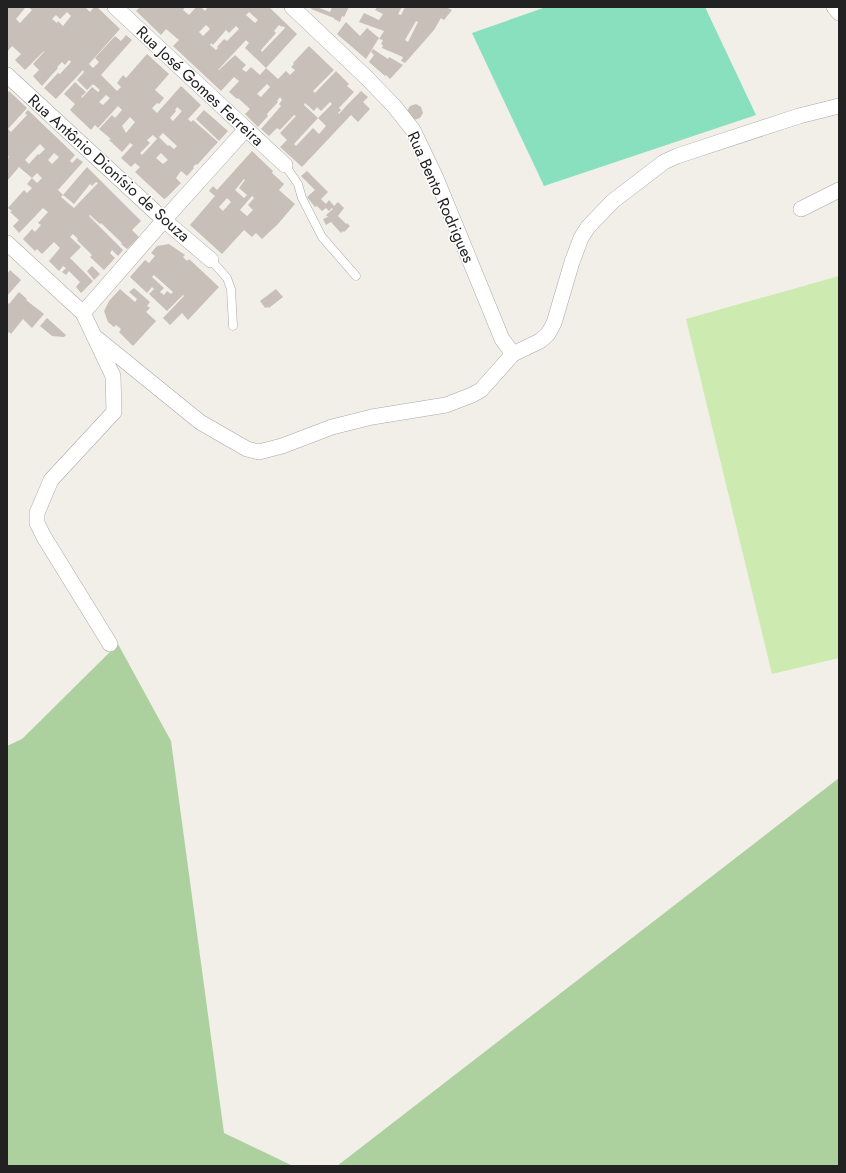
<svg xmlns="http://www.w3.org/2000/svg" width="846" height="1173" font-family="Jost,sans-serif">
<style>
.grass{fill:#cdebb0}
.forest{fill:#add19e}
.pitch{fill:#88e0be}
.building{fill:#c7bfb8;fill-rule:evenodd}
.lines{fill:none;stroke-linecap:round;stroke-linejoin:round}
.lane-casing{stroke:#a9a9a9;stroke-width:9}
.street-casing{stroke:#a9a9a9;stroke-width:16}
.lane{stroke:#fff;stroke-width:8}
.street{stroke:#fff;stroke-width:15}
.labels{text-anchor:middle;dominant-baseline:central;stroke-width:3;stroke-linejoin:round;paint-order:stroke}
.street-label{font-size:16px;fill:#222;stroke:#fff}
</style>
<rect width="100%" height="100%" fill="#f2efe9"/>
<path class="grass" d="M839,276V658L772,674L686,319Z"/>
<g class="forest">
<path d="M118,644L171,741L224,1133L293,1166H7V746L22,739Z"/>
<path d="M839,778V1166H337Z"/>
</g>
<path class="pitch" d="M546,7H705L756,115L544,186L472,33Z"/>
<g class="building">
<path d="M7,7H24L25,8L16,19L20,23L32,10L28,7H85L90,12L94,7H97L120,29L89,64L93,68L99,62L95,58L115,36L121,41L126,35L132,40L101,75L117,91L121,87L117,83L123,75L126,78L147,54L169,74L155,90L164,98L159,104L157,103L152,108L157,113L181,86L201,105L188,119L191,122L193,120L218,142L197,165L196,164L193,167L194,168L187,176L181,171L176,178L181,183L166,198L164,199L135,172L140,167L135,163L131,167L121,158L133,145L130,143L122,152L109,140L111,139L99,129L112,115L115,118L122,110L118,106L98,128L95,125L91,130L70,110L75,104L64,94L75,82L86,92L81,97L82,98L92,87L98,92L100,90L93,84L87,90L77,80L84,72L83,70L56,99L44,88L58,73L60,74L71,62L69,60L65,65L62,62L57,67L58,68L42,86L33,76L39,70L33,64L44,52V51L25,70L15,60L21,54L12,46L7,52ZM67,12L71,16L63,26L58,21L57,23L52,19L56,15L60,19ZM106,95L110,98L103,105L99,102ZM177,107L182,111L173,121L170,118L176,111L175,110ZM130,117L135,122L126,133L122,126ZM163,133L177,146L174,149L169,145L168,146L159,137ZM153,135L157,139L142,155L140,153L150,143L147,140ZM161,153L168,160L163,164L156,158Z"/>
<path d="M140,7H185L183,10L189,15L196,7H201L205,11L208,7H269L297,34L266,68L278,79L286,71L290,75L295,70L291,67L294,64L293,63L309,46L334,70L313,91L315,93L336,71L349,84L347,86L354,92L339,108L341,110L338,113L339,114L347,105L361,91L368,97L363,102L370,109L358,122L351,115L302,167L280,147L287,140L280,133L296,116L294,115L280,130L277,128L269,136L261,129L281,106L279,104L282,100L280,97L277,101L278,102L267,114L268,116L258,127L245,114L250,109L238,98L237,99L229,92L239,81L234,77L221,91L173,46L179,40L166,29L161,35L136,11ZM249,12L258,20L255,23L246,15ZM206,25L210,29L203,36L199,32ZM279,25L282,27L283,26L285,28L262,52L261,50L276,33L274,31ZM236,26L239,29L227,41L224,39L217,47L218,48L216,50L210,45L211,43L213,45L226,30L229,33ZM246,40L249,43L245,48L266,68L260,75L251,67L246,72L242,69L246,65L235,55L219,70H218ZM267,84L270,87L261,97L257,94ZM330,102L332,104L318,118L304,105L305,103L314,111L317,107L321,111ZM318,118L326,126L319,134L313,128L296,146L294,144Z"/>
<path d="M312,7H317L330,12L332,7H349L344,17L342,16L340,22L334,19V18L311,9Z"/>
<path d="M377,7H402L398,14L401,15L405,7H446L452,10L444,20L441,18L434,30L405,63L401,61L403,57L382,48L383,45L381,44L383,40L379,39L384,31L359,22L364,13L379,20L383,14L375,10ZM416,21L418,22L408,42L405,40Z"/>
<path d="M346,22L360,36L367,28L379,38L366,59L337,34Z"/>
<path d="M373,49L388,59L389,57L403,65L390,79L386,75L385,76L369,62L374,55L371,52Z"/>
<path d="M9,91L27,108L8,129L11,132L27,115L25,113L28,110L75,155L70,161L72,163L77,158L83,162L58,190L63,195L87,167L141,221L132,230L139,237L127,249L121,244L122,243L101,223L100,224L90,215L89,216L123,250L118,256L112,250L110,253L115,258L104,270L90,257L92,255L77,240L78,239L73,234L70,237L81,247L70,258L93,281L81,293L76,287L80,282L69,271L66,275L62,272L66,268L63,266L59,271L49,261L60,248L54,242L42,254L37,249L35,251L23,239L32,229L35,232L41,225L38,223L48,212L43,208L19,233L13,226L19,220L10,212L12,211L8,208L24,190L27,193L32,188L27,184L32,178L37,183L42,178L37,173L32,178L19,167L7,181V159L9,157L7,155V94ZM40,144L45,149L39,155L38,154L29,164L25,160ZM54,153L59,157L52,164L48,160ZM96,182L98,183L74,208L61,197L63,195L74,204L90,184L92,186Z"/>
<path d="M416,104L421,107L423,113L420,118L414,120L407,111L410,106Z"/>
<path d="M204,110L228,131L219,141L196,119Z"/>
<path d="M252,151L273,171L272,173L284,184L279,190L295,204L278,224L262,239L256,233L252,237L244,230L222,254L190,225L215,196L209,191L213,186L217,190ZM244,179L245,180L239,188L247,195L244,198L235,190ZM252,196L254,198L248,205L253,210L247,216L240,210ZM227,198L231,202L223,211L219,207Z"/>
<path d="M307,171L328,192L321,199L326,204L329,200L334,206L338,202L344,208L338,216L346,224L347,223L350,226L344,232L343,231L341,233L331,222L326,225L323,219L328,217L326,215L333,209L332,208L329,211L326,208L322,211L317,206L315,207L307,197L315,190L301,176Z"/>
<path d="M169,244L185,255L183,257L187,261L189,259L219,287L188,320L182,313L170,325L163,318L184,296L183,295L167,311L149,294L154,289L152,287L147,293L130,277L145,260L149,263L155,256L151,253L157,246ZM154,275L173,292L171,294L167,291L164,295L160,292L164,288L152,277Z"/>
<path d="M92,266L100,274L94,280L87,271Z"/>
<path d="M10,270L21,280L7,296V274Z"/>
<path d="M134,288L150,302L147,306L150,308L146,312L156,321L133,346L119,332L121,329L116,325L114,327L108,322L104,311L109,301L120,289L135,302L137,299L129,292Z"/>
<path d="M276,289L283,297L269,308L268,307L265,308L260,301Z"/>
<path d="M19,292L27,299L26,300L44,314L32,328L23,319L11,334L9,332L7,334V302L9,304Z"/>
<path d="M47,318L66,335L64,337L52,336L40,326Z"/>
</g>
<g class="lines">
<g class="lane-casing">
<g id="lane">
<path d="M285,165L298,184L302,198L322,237L356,276"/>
<path d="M211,260L227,278L231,289L233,326"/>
</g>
</g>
<g class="street-casing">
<g id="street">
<path d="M115,7L285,165"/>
<path d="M292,7L367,78L394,106L413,130L436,178L502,339L513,354"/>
<path d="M834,7L839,13"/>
<path d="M7,75L164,220L211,260"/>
<path d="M801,209L839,190"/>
<path d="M7,243L83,313L113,376L114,412L51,480L37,513V523L44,537L110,644"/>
<path d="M83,313L164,220L246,129"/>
<path d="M94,336L200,422L247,449L259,452L282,446L332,427L372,417L446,405L472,395L481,390L513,354L540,341L548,334L554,323L572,262L581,238L588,227L613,201L664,162L677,156L799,116L839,106"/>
</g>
</g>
<use href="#lane" class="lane"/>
<use href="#street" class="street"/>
</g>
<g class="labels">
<g class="street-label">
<text transform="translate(200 86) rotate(43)">Rua José Gomes Ferreira</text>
<text transform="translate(109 168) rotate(42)">Rua Antônio Dionísio de Souza</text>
<text transform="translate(441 197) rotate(66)">Rua Bento Rodrigues</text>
</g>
</g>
<rect width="846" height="1173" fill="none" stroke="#222222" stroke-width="16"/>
</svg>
